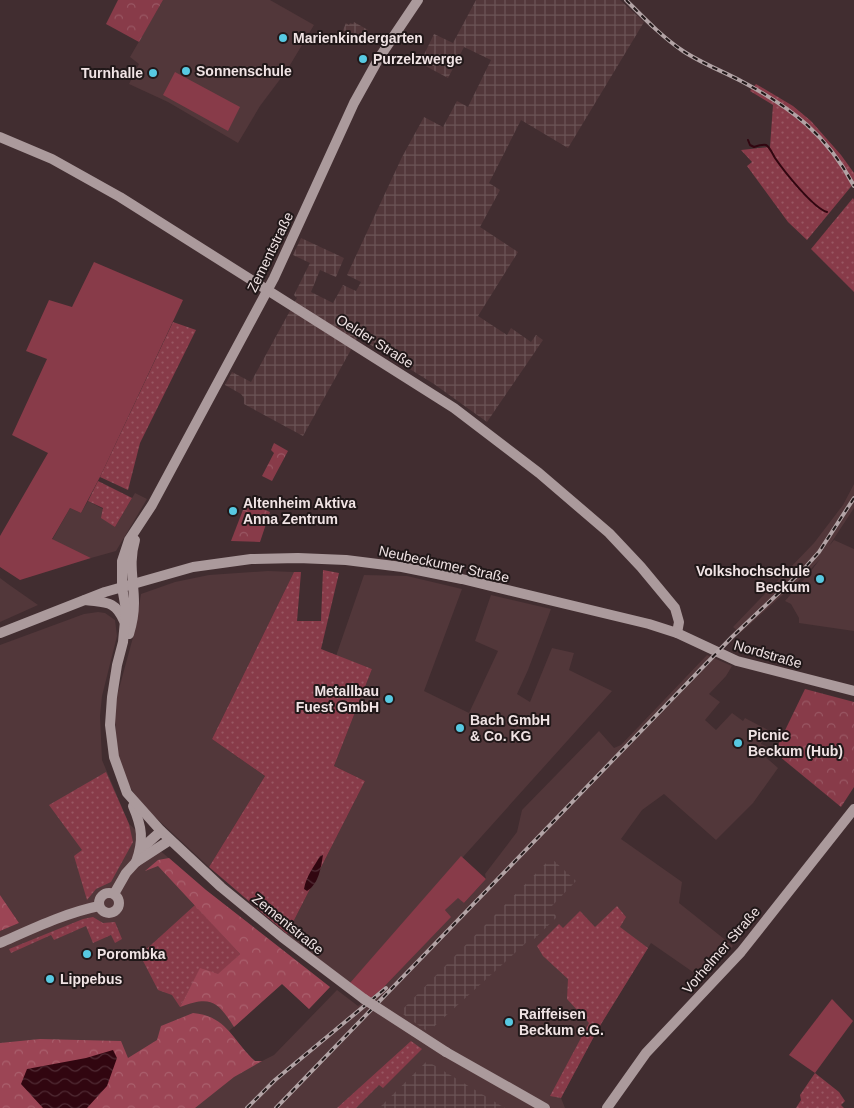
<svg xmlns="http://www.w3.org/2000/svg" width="854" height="1108" font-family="Arial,sans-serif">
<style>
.built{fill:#52373a}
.industrial{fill:url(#industrial-grid)}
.grass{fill:url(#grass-dots)}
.forest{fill:url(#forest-crowns)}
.park{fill:url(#park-crowns)}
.garden{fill:#883b49}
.water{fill:url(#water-waves)}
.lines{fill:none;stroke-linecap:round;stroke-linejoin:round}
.stream{stroke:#310610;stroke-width:2}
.secondary{stroke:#ab9a9c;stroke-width:10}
.rail-casing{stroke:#b2a3a5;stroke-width:4}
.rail{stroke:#211819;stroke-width:2;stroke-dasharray:5.5;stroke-linecap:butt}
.secondary-bridge{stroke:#ab9a9c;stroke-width:10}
.poi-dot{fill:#57c9e2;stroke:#211819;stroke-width:2}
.labels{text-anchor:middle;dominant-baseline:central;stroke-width:4;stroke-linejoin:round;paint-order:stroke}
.poi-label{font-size:14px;font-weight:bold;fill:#f0e3e4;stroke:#211819;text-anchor:start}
.street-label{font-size:14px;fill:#f0e3e4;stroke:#211819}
</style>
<defs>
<pattern id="industrial-grid" width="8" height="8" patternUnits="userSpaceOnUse" patternTransform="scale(1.25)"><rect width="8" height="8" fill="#52373a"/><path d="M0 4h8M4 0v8" fill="none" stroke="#6b5456"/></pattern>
<pattern id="grass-dots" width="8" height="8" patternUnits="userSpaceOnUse" patternTransform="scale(1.25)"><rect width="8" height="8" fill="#883b49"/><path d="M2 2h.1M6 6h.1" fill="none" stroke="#995763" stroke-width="1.8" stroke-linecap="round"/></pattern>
<pattern id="forest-crowns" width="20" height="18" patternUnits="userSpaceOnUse" patternTransform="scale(1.25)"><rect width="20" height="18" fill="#9c4555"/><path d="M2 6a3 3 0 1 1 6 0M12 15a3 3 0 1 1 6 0" fill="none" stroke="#aa606d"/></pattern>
<pattern id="park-crowns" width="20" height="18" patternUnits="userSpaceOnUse" patternTransform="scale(1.25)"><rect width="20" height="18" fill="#883b49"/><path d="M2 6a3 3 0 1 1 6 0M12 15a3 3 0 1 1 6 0" fill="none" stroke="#995763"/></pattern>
<pattern id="water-waves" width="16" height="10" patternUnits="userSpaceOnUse" patternTransform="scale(1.25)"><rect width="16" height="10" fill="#310610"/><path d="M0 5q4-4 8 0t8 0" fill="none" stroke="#4f2a33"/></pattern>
</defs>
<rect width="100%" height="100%" fill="#412d30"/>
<g class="built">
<path d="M163,0H270L314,25L287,70L260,106L238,143L168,102L129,84L139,64L130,57Z"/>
<path d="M854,484V508L829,546L834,540L854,549V631L799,623V618L791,604L785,601L811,571L820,559L806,574L740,633L733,627L814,543L843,505Z"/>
<path d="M135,493L147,499L116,551L91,558L52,540L70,508L81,513L88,501L103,509L115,527Z"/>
<path d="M268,571L294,572L212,739L265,776L209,867L140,803L129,785L118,757L114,707L135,630L141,594L175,582L209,575Z"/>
<path d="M364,575L407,576L462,589L424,691L469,713L498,651L475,641L491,595L551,609L528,670L517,694L530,702L552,648L574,653L569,670L612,691L349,984L287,934L365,781L334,766L372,669L336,656Z"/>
<path d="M0,578L8,584L38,605L0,622Z"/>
<path d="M98,612L105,613L115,620L117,636L102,696L100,716L102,760L129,824L206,890L330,987L309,1009L282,984L229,1031L247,1054L255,1061H262L274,1055L337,990L358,1006L381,990L450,917L445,910L458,897L464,903L486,879L485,874L517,832L522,810L599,731L614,748L621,745L707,655L732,666L726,676L709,694L720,702L705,720L716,730L732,713L743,721L745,718L768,730L761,744L766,746L761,753L778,768L753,803L716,840L664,794L642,810L621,839L682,882L679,903L733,946L703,979L651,943L598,1029L561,1098L565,1108H0V931L19,923L0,895V645L84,614Z"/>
</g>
<g class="industrial">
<path d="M476,0H620L644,22L568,148L521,120L489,183L500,190L480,227L518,252L478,316L507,335L511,328L531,342L536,335L543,340L487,422L434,384L358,337L303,436L244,404V398L241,394L225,385L232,372L251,382L297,298L294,295L310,263L293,255L301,238L344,258L336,277L320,270L311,292L333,303L343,285L356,291L361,282L347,275L402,157L424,117L443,127L457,101L468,107L491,60L464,47L448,78L420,63L434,34L453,43Z"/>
<path d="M354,22L368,30L363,41L343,30L346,23L349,25L350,23L353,24Z"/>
<path d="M551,858L576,881L549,909L557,917L530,943L528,941L428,1032L400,1012Z"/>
<path d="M427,1061L505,1108H379Z"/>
</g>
<g class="grass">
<path d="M756,84L793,106L811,121L841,155L854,173V183L807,240L788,222L747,166L752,162L741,150L770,147L773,105L750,91Z"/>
<path d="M853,198L854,200V292L811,249Z"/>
<path d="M173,322L196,330L140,443L128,490L100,477Z"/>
<path d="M98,481L132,498L115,527L101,518L103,508L88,501Z"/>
<path d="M323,570L339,573L321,649L372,669L334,766L365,781L287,934L209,867L265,776L212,739L294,572H301L297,621H321Z"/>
<path d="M106,772L129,824L133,842L111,882L96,889L87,900L74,856L82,850L49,805Z"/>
<path d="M195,905L240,954L218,975L200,969L180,1007L172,995L158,990L140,955Z"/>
<path d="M617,906L626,917L620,927L648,948L598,1029L561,1098L550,1096L589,1023L567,999L568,979L543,956L537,946L559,924L563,928L580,911L595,927Z"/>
<path d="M93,917L103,923L115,922L122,939L115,943L111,935L93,943L86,926L54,940L51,935L11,953L9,949L83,919Z"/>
<path d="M411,1041L422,1049L383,1088L379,1085L356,1108H337Z"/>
<path d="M815,1073L839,1092L845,1101L841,1105L844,1108H796L801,1100L800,1095Z"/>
</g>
<g class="forest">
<path d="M169,858L206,890L330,987L309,1009L282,984L234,1027C217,1000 210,996 180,1007L200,968L218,974L240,954L158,866L145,871L158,860Z"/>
<path d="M0,895L19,923L0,931Z"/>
<path d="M193,1013C227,1016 232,1040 255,1061H262L234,1077L195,1108H0V1043L40,1039L121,1041L128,1058L157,1040L161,1026Z"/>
</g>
<g class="park">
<path d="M118,0H163L139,42L106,24Z"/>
<path d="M274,443L288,451L272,481L262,476L274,453L271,450Z"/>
<path d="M246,502L270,512L260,542L231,541Z"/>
<path d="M805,689L854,702V787L841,807L779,756L777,747Z"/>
</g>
<g class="garden">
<path d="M175,72L240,107L228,131L163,95Z"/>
<path d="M94,262L183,300L101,475L81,513L70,508L52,539L91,558L20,580L0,567V536L48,453L12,435L47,359L26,351L49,300L72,307Z"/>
<path d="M461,856L486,879L464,903L458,898L445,910L451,917L381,990L369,999L349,984Z"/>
<path d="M832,999L853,1021L815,1073L789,1055Z"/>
</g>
<g class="water">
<path d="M323,855C321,867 319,884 307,891L304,889C306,876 314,867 320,856Z"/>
<path d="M113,1050L117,1058L107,1086L87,1108H43L21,1084L27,1069L86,1058Z"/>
</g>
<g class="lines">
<path class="stream" d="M748,140L750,145L754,147C757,146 763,144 766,145C770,147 773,155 775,158C784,171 813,208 827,212"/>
<g class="secondary">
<path d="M0,137L52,159L120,197L454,408L539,473L609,533L641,567L675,608L679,622L677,633"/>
<path d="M85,600C106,603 115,600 124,621"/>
<path d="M0,633L105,592L193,567L251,559L298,558L346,560L402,567L462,579L649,624L677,633L737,661L854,691"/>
<path d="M129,634C132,624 134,614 134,603C134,580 128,563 135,540"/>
<path d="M133,806C142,827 144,840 136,862"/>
<path d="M141,849L161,831"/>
<circle cx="109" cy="903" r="10"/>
<path d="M114,894L126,873L136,862L170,840"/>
<path d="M0,943C32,929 65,913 99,906"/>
<path d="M364,999L282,937L221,887L161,831L127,793L114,757L110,725L112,697L117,665L123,642L126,610L122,587V561L129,540L152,505L274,278L354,103L379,58L418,0"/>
<path d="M446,1052L545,1108"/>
<path d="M607,1108L646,1053L741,952L854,809"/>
</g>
<g class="rail-casing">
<g id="rail">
<path d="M626,0C644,18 662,37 683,51C701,63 722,71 741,81C792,108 827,135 854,186"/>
<path d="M247,1108L275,1080L386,988"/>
<path d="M276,1108L732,637L803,570L819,552L854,498"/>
</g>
</g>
<use href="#rail" class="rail"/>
<path class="secondary-bridge" d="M364,999L446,1052"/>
</g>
<g class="poi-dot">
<circle cx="283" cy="38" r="5"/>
<circle cx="363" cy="59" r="5"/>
<circle cx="186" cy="71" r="5"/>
<circle cx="153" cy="73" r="5"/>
<circle cx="233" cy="511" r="5"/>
<circle cx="820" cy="579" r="5"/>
<circle cx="389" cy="699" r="5"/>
<circle cx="460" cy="728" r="5"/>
<circle cx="738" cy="743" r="5"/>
<circle cx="87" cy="954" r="5"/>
<circle cx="50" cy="979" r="5"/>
<circle cx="509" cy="1022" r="5"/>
</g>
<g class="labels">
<g class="poi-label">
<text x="293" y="38">Marienkindergarten</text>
<text x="373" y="59">Purzelzwerge</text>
<text x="196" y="71">Sonnenschule</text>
<text x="143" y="73" text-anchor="end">Turnhalle</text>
<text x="243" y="503">Altenheim Aktiva<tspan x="243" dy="16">Anna Zentrum</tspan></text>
<text x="810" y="571" text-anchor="end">Volkshochschule<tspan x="810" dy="16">Beckum</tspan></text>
<text x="379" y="691" text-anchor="end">Metallbau<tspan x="379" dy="16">Fuest GmbH</tspan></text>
<text x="470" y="720">Bach GmbH<tspan x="470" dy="16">&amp; Co. KG</tspan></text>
<text x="748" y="735">Picnic<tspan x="748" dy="16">Beckum (Hub)</tspan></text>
<text x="97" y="954">Porombka</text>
<text x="60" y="979">Lippebus</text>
<text x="519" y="1014">Raiffeisen<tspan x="519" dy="16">Beckum e.G.</tspan></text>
</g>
<g class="street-label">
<text transform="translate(270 252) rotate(-64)">Zementstraße</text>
<text transform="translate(375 341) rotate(32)">Oelder Straße</text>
<text transform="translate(444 564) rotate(12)">Neubeckumer Straße</text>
<text transform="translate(768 654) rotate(16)">Nordstraße</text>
<text transform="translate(288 924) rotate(39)">Zementstraße</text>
<text transform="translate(721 950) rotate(-49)">Vorhelmer Straße</text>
</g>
</g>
</svg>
